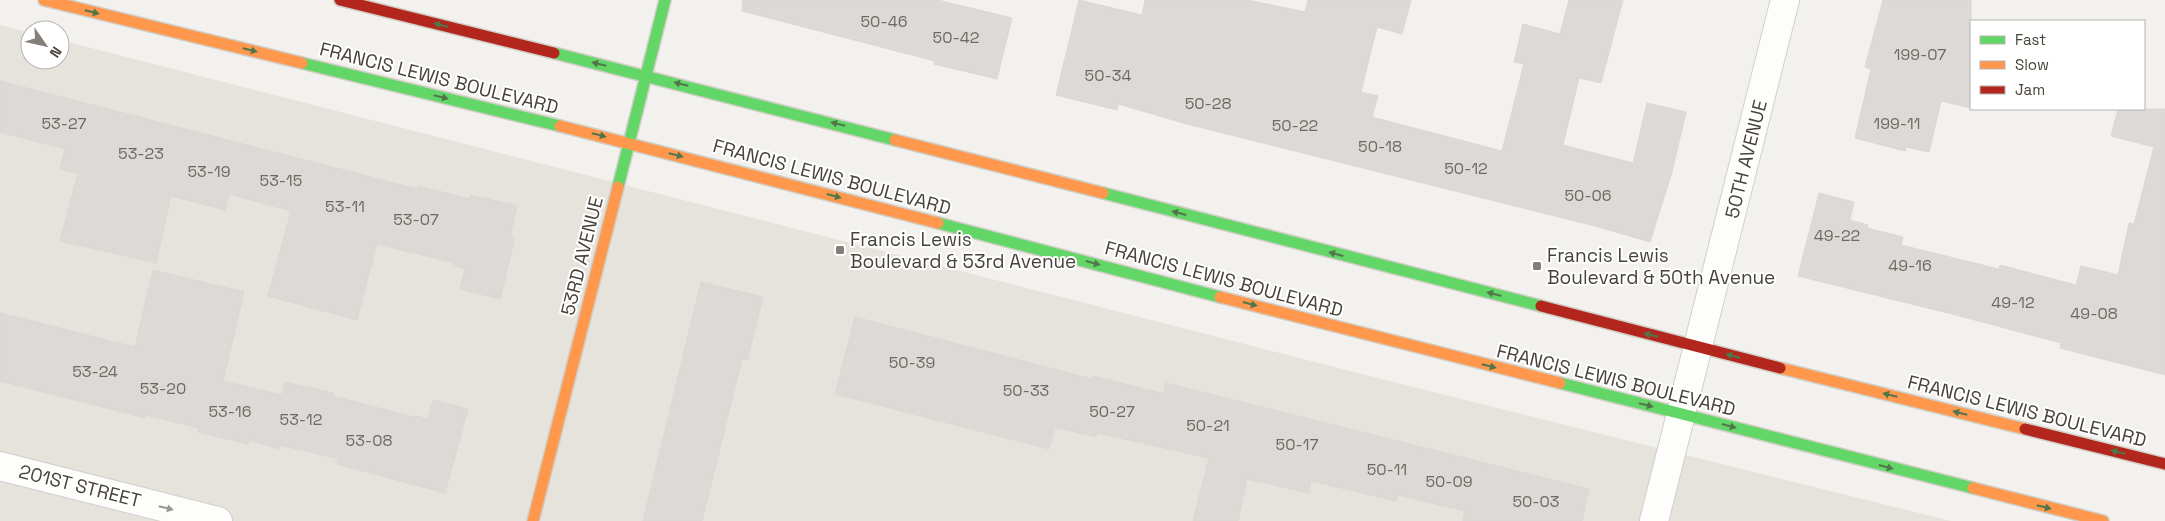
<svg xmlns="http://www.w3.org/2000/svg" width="2165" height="521" font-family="'Space Grotesk',sans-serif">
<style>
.residential{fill:#e5e3dc}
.building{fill:#dcdad6;stroke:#dad8d4}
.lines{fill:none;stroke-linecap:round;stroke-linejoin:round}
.street-casing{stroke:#d0cfcb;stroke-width:30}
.fast-casing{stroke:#d0cec5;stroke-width:14}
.slow-casing{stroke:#d0cec5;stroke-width:14}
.jam-casing{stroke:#d0cec5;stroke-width:14}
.street{stroke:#fdfdfc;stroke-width:28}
.fast{stroke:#63d668;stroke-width:11}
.slow{stroke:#ff974d;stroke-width:11}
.jam{stroke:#b3261e;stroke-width:11}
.oneway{fill:#51764a}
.oneway2{fill:#999791}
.poi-dot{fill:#848079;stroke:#fff;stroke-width:2}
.labels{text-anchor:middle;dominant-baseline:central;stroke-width:4;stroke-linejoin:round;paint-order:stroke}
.number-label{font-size:16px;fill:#6e6a62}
.street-label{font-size:19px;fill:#48433a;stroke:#fff}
.poi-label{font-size:19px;fill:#48433a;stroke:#fff;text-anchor:start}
</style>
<rect width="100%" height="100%" fill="#f2f1ee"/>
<path class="residential" d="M0,25L30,33V60H60V40L1385,380L1951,521H0Z"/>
<g class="building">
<path d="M743,0H938L1012,18L997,79L934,64L935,61L742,11Z"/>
<path d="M1079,0L1142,15L1145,0H1248L1305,12L1308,0H1411L1402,34L1377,27L1361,92L1378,96L1372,117L1502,151L1524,64L1514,62L1523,24L1560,34L1569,0H1623L1601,83L1579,78L1563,145L1633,163L1647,103L1686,112L1672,172L1650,242L1595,226L1187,124L1118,104L1117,110L1056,95Z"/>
<path d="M1883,0H1971V108L1941,101L1929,152L1906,147L1905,151L1855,138L1871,69L1865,67Z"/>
<path d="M0,81L417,189L419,186L470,199L471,195L517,206L510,236L515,238L500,299L460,289L465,269L453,266L454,263L377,244L357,320L268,296L291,211L229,194L225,210L171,196L156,263L60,241L78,173L60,169L65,149L0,132Z"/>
<path d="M2118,109H2165V375L2060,348L2061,343L1952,314L1798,276L1819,193L1854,202L1850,220L1868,225L1867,228L1903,237L1901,245L1999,269L2000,265L2076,285L2081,266L2118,275L2129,223L2134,224L2154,147L2111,136Z"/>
<path d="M153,270L244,292L223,381L282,395L285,382L333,393L332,396L414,417L415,416L428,419L433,400L468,409L445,493L337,464L339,459L280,445L279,449L249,440L248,444L198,432L199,428L146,415L145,418L0,381V313L135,347Z"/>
<path d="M701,282L763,297L755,330L747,360L742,359L702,521H643Z"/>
<path d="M855,317L1092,379L1093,376L1164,394L1166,383L1589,489L1582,521H1463L1465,511L1398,495L1396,501L1311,481L1309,493L1247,479L1238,521H1193L1209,458L1098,433L1096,437L1055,427L1049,449L835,394Z"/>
</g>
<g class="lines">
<g class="street-casing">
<g id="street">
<path d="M0,466L218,521"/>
<path d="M1654,521L1785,0"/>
</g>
</g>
<g class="fast-casing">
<g id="fast">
<path d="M554,53L895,140"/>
<path d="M302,63L560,126"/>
<path d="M618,187L665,0"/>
<path d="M1103,193L1541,306"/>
<path d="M938,223L1220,297"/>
<path d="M1560,383L1973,488"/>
</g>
</g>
<g class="slow-casing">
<g id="slow">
<path d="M44,0L302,63"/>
<path d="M560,126L938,223"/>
<path d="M895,140L1103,193"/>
<path d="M1220,297L1560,383"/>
<path d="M1780,368L2025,429"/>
<path d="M1973,488L2103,521"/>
<path d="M533,521L618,187"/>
</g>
</g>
<g class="jam-casing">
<g id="jam">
<path d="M340,0L554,53"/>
<path d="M1541,306L1780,368"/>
<path d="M2025,429L2165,464"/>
</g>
</g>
<use href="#street" class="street"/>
<use href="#fast" class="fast"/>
<use href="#slow" class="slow"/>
<use href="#jam" class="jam"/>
</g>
<defs><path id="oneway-solid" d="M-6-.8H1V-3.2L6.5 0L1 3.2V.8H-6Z" transform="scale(1.25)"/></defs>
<g class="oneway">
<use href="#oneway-solid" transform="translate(92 12) rotate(14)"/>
<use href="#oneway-solid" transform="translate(441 25) rotate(-166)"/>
<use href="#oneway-solid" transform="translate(250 50) rotate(14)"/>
<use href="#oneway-solid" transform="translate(599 64) rotate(-166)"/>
<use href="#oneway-solid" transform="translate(681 84) rotate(-166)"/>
<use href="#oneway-solid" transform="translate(441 97) rotate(14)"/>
<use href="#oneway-solid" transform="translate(838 124) rotate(-166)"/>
<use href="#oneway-solid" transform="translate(599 135) rotate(14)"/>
<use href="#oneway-solid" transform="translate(676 155) rotate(14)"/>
<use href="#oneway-solid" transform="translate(834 196) rotate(15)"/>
<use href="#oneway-solid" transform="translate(1179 213) rotate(-165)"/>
<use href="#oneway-solid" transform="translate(1336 254) rotate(-165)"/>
<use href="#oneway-solid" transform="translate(1093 263) rotate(15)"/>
<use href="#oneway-solid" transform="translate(1494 294) rotate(-166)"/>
<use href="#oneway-solid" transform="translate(1250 304) rotate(15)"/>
<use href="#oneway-solid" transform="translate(1651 335) rotate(-166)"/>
<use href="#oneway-solid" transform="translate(1733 356) rotate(-166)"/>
<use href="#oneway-solid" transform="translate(1489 366) rotate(14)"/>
<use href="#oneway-solid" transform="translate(1890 395) rotate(-166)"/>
<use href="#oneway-solid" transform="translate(1646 405) rotate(14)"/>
<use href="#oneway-solid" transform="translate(1960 413) rotate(-166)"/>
<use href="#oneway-solid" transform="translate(1729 426) rotate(15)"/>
<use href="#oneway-solid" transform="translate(2118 452) rotate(-166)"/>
<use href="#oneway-solid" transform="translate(1886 467) rotate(15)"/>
<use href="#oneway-solid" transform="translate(2044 507) rotate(14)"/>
</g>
<use class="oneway2" href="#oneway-solid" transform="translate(166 508) rotate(14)"/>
<g class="poi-dot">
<rect x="835" y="245" width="10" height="10" rx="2.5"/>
<rect x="1532" y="261" width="10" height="10" rx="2.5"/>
</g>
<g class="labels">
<g class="number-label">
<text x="884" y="21">50-46</text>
<text x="956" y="37">50-42</text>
<text x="1920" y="54">199-07</text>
<text x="1108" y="75">50-34</text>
<text x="1208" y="103">50-28</text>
<text x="64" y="123">53-27</text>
<text x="1897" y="123">199-11</text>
<text x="1295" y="125">50-22</text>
<text x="1380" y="146">50-18</text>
<text x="141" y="153">53-23</text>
<text x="1466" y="168">50-12</text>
<text x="209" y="171">53-19</text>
<text x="281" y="180">53-15</text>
<text x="1588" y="195">50-06</text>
<text x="345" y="206">53-11</text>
<text x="416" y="219">53-07</text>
<text x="1837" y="235">49-22</text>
<text x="1910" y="265">49-16</text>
<text x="2013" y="302">49-12</text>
<text x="2094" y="313">49-08</text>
<text x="912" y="362">50-39</text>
<text x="95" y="371">53-24</text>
<text x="163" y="388">53-20</text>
<text x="1026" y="390">50-33</text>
<text x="230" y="411">53-16</text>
<text x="1112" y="411">50-27</text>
<text x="301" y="419">53-12</text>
<text x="1208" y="425">50-21</text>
<text x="369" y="440">53-08</text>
<text x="1297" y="444">50-17</text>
<text x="1387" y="469">50-11</text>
<text x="1449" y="481">50-09</text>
<text x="1536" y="501">50-03</text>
</g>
<g class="street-label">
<text transform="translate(439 78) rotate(14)">FRANCIS LEWIS BOULEVARD</text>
<text transform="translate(1746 159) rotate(-76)">50TH AVENUE</text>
<text transform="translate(832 177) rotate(15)">FRANCIS LEWIS BOULEVARD</text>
<text transform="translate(582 256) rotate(-76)">53RD AVENUE</text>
<text transform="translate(1224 279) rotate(15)">FRANCIS LEWIS BOULEVARD</text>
<text transform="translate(1616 380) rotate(14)">FRANCIS LEWIS BOULEVARD</text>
<text transform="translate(2027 411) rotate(14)">FRANCIS LEWIS BOULEVARD</text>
<text transform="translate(80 486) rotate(14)">201ST STREET</text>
</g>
<g class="poi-label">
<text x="850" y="239">Francis Lewis<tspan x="850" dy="22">Boulevard &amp; 53rd Avenue</tspan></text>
<text x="1547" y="255">Francis Lewis<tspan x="1547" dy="22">Boulevard &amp; 50th Avenue</tspan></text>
</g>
</g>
<rect x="1970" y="20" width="175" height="90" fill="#ffffff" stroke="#b6b4b0"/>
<rect x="1980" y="36" width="25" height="8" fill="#63d668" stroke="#b6b4b0"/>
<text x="2015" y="45" font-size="15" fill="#48433a">Fast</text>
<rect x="1980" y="61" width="25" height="8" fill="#ff974d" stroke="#b6b4b0"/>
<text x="2015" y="70" font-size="15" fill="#48433a">Slow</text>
<rect x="1980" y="86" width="25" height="8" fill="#b3261e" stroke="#b6b4b0"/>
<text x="2015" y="95" font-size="15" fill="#48433a">Jam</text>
<g transform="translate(45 45) rotate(124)"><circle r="24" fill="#ffffff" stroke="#b6b4b0"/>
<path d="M0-4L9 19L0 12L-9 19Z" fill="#848079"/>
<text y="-8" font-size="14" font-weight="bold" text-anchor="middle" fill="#48433a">N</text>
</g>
</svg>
